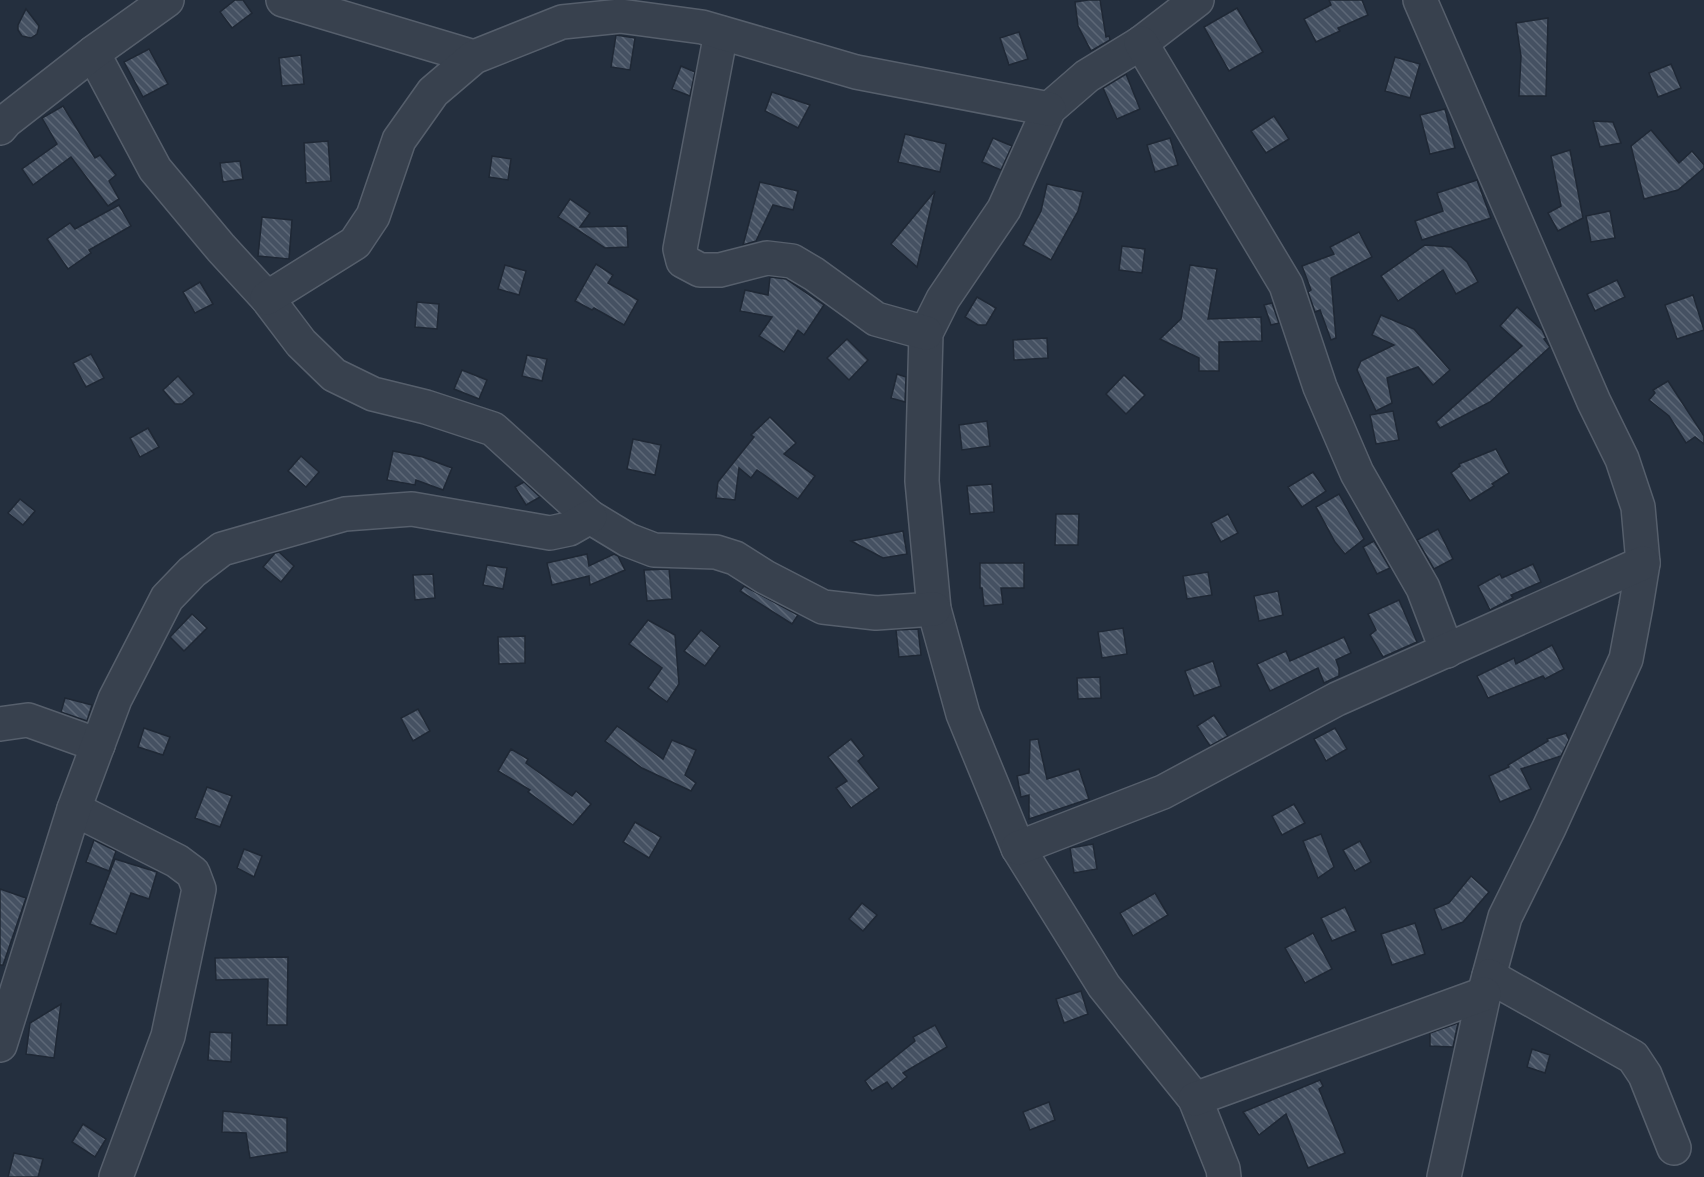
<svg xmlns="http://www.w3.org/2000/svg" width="1704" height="1177" font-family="'Exo 2',sans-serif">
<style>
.building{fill:url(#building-back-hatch);stroke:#1f2835;stroke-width:1.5}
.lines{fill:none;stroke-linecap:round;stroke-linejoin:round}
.minor-casing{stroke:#565f6c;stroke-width:36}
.minor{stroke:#38414e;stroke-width:33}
</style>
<defs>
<pattern id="building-back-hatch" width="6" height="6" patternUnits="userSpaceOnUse" patternTransform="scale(1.5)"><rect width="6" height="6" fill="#455162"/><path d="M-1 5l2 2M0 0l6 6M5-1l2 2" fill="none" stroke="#5d6877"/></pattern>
</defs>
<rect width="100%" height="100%" fill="#242f3e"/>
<g class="building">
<path d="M235,0H243L252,13L232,28L220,12Z"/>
<path d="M1088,0H1100L1106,37L1109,36L1110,40L1091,51L1078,26L1075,2Z"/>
<path d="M1329,0H1362L1368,15L1338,28L1340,31L1316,42L1304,19L1331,5Z"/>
<path d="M1237,8L1263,52L1229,71L1204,27Z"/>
<path d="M26,9L39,26L37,34L31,38L22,36L18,30V25Z"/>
<path d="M1548,18L1546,96H1519L1521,56L1516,23Z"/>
<path d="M1019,32L1028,59L1009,65L1000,38Z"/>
<path d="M616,35L635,38L630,70L611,67Z"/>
<path d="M149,49L168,84L143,97L124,62Z"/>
<path d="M301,55L304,84L282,86L279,58Z"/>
<path d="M1395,57L1420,64L1410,98L1385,91Z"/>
<path d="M1671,64L1681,88L1658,97L1649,73Z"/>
<path d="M681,66L695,72L690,96L672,89Z"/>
<path d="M1126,74L1140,109L1117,119L1103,88Z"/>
<path d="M772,92L810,105L798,128L765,111Z"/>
<path d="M63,106L95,158L100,155L116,175L109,181L119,199L108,206L71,157L33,185L22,169L57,144L42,118Z"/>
<path d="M1445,109L1455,148L1430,154L1420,115Z"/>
<path d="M1274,116L1289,139L1266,153L1251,131Z"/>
<path d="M1593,121L1613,122L1621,143L1600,147Z"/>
<path d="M1651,130L1679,163L1692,151L1704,165V168L1678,190L1644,199L1631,146Z"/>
<path d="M905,134L946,144L940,172L898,162Z"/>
<path d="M993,138L1012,146L1001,170L982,162Z"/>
<path d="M1170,138L1178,165L1155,172L1147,145Z"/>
<path d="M328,141L331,181L306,183L304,143Z"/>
<path d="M1570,150L1583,218L1558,231L1548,213L1561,206L1551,156Z"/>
<path d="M492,156L511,159L508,180L489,177Z"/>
<path d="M240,161L243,179L223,182L220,163Z"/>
<path d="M1477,180L1491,218L1422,240L1415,221L1443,211L1437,193Z"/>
<path d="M760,182L798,191L793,210L773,205L756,241L743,245Z"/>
<path d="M1047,184L1083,192L1078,211L1051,260L1023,245L1041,211Z"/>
<path d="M935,191L917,267L891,244Z"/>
<path d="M570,199L590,213L580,227L627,226L628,247L605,248L558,217Z"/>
<path d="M119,205L131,226L89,250L91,253L68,269L47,239L70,223L75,229Z"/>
<path d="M1610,211L1615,238L1591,242L1586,216Z"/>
<path d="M262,217L292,220L289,259L258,256Z"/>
<path d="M1359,232L1372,257L1331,278L1336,338L1331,340L1320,310L1315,312L1308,292L1311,290L1302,266L1334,254L1330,247Z"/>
<path d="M1425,245L1451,247L1467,262L1478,282L1456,294L1443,270L1398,301L1381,276Z"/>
<path d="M1122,246L1145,249L1142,273L1119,270Z"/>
<path d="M596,264L613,275L608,283L638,300L624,325L594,308L592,310L575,301Z"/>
<path d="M505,265L526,271L519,295L498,289Z"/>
<path d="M1190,265L1217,269L1208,319L1261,317L1262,341L1219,342V371H1199V358L1160,339L1181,319Z"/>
<path d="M770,277L786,279L824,305L804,335L798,330L784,352L759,336L772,317L740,311L745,290L768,295Z"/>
<path d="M1617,280L1625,297L1595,311L1587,294Z"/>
<path d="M200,282L213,304L195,313L183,292Z"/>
<path d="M1693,295L1704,330L1677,339L1665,305Z"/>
<path d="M977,297L996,308L986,325H978L965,317Z"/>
<path d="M417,302L439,304L437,329L415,327Z"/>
<path d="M1272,303L1279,323L1271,325L1264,305Z"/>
<path d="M1517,307L1542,330L1546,338L1544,339L1550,347L1490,402L1440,428L1436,422L1522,346L1500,326Z"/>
<path d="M1381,315L1414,329L1450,370L1433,385L1418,367L1387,378L1392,403L1376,411L1357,370L1361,361L1394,345L1372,335Z"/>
<path d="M1047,338L1048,358L1014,360L1013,340Z"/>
<path d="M847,339L868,360L849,380L827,358Z"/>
<path d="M91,354L104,378L86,387L73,363Z"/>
<path d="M527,355L547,359L542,381L522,376Z"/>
<path d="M462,370L487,380L479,399L454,389Z"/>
<path d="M897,374L906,377L905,402L891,398Z"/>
<path d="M1124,375L1145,395L1126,414L1106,394Z"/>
<path d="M178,376L194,394L182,404H175L163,390Z"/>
<path d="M1668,381L1704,436V444L1695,437L1686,443L1669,416L1649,400L1655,393L1653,390Z"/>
<path d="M1393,411L1399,440L1376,444L1370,415Z"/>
<path d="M770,417L796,443L784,454L815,476L798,499L757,470L751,478L739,468L735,500L716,498L718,482L754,437L751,435Z"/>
<path d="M987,421L990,446L962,450L959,425Z"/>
<path d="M148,428L159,447L140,457L130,438Z"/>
<path d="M633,439L661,445L655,475L627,469Z"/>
<path d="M1496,449L1509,473L1492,484L1494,486L1470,501L1451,473L1460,466L1459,464Z"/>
<path d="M393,451L423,457L452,468L443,490L416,480L415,485L387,480Z"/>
<path d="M301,456L319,472L306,487L288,471Z"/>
<path d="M1313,472L1326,491L1302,507L1288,487Z"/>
<path d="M524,482L540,497L526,505L515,487Z"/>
<path d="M992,484L994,512L970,514L967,486Z"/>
<path d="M1339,494L1364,539L1345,554L1335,542L1316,507Z"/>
<path d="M20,499L35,511L23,525L8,513Z"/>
<path d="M1056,514H1079L1078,545H1055Z"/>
<path d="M1228,514L1238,533L1221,542L1211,523Z"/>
<path d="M1438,529L1453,559L1434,569L1417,540Z"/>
<path d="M903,531L907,554L883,558L851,541Z"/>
<path d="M1374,541L1390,568L1377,574L1363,547Z"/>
<path d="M279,552L294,566L281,582L263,567L275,553Z"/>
<path d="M587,554L589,566L614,554L618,556L625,570L590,585L589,576L552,585L547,563Z"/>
<path d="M980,563H1024V588H1001L1003,604L984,606L982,588H980Z"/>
<path d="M1533,564L1541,582L1511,595L1513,598L1490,610L1478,586L1500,574L1502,578Z"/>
<path d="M487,565L507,568L503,589L483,585Z"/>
<path d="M669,569L672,599L647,601L644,570Z"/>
<path d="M1208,572L1212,595L1187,599L1183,576Z"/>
<path d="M433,574L435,598L415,600L413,575Z"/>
<path d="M744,586L798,615L792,624L740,591Z"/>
<path d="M1278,591L1283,615L1259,621L1254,596Z"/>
<path d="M1399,600L1417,642L1383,657L1370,635L1376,630L1368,614Z"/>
<path d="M192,614L207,628L184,651L170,637Z"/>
<path d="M648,620L675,635L679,684L667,702L648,688L662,668L629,644Z"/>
<path d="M1123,628L1127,654L1102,658L1098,632Z"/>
<path d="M918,629L921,655L899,657L896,630Z"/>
<path d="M701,630L720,646L705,666L684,651Z"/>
<path d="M525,636V663L499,664L498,637Z"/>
<path d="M1344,637L1351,653L1336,660L1339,668V676L1324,683L1318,668L1270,691L1257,664L1286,651L1290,661Z"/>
<path d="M1552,645L1564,669L1545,679L1543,676L1488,698L1477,676L1514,658L1516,664Z"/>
<path d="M1213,661L1221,686L1194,696L1185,671Z"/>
<path d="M1100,677L1101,698L1078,699L1077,678Z"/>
<path d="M65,698L92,705L87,721L61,712Z"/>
<path d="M418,709L430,731L413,741L401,718Z"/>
<path d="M1214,715L1228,736L1210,746L1197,726Z"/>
<path d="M617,726L663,759L672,740L696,750L685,775L696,783L691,791L642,768L605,741Z"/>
<path d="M144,728L170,737L163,755L138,747Z"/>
<path d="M1335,728L1347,749L1326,761L1314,739Z"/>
<path d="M1566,733L1569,740L1561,756L1521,769L1531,789L1500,802L1489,776L1509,767L1508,765L1548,741L1547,739Z"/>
<path d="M851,739L864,756L858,761L879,788L851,808L836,788L847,781L828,757Z"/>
<path d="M1038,739L1047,779L1079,769L1089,799L1029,819V795L1021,797L1017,776L1029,773L1030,740Z"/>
<path d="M511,749L528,759L526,763L572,796L576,791L591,804L573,825L528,792L530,790L498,771Z"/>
<path d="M207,787L232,796L220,827L195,818Z"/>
<path d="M1294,804L1305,823L1282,835L1272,816Z"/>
<path d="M635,822L661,837L649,858L623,842Z"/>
<path d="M1321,834L1334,867L1318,878L1303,841Z"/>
<path d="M94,840L116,851L109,871L86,862Z"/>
<path d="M1360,841L1371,862L1355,871L1343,850Z"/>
<path d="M1093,844L1097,869L1074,873L1070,848Z"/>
<path d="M244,849L262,856L254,877L237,868Z"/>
<path d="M115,859L157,872L149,899L131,893L116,934L90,924Z"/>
<path d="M1471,876L1489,892L1463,922L1442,930L1434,909L1449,903Z"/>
<path d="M0,889L26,898L3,965H0Z"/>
<path d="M1155,893L1168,915L1133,936L1120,913Z"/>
<path d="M862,903L877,915L863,931L849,919Z"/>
<path d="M1345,907L1356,931L1332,941L1321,918Z"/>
<path d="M1415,923L1425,954L1392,965L1381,934Z"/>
<path d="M1313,933L1332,969L1305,983L1285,948Z"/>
<path d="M288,957L287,1025H267L268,979L216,980L215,958Z"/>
<path d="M1081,991L1088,1014L1064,1023L1056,999Z"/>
<path d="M61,1004L54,1058L26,1054L30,1023Z"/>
<path d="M1458,1023L1453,1047L1430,1046V1033Z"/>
<path d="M935,1025L947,1047L903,1073L907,1077L892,1089L887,1082L872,1091L865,1081L915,1041L913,1037Z"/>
<path d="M210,1032L232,1033L231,1062L208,1060Z"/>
<path d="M1532,1049L1550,1055L1545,1073L1527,1067Z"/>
<path d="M1320,1080L1323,1086L1319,1089L1345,1153L1308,1168L1286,1114L1259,1135L1243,1112Z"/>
<path d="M1049,1102L1055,1120L1030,1130L1023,1112Z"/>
<path d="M223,1111L287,1118V1152L250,1158L246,1133L222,1132Z"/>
<path d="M83,1124L106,1139L95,1157L72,1142Z"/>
<path d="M14,1153L43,1159L38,1177H8Z"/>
</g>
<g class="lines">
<g class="minor-casing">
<g id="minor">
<path d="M283,0L474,57"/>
<path d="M1197,0L1141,43L1087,76L1049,109L1004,209L943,299L926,333L922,481L934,609L963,714L1018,848L1104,986L1195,1099L1223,1169L1224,1177"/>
<path d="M1420,0L1594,402L1622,459L1638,507L1643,563L1636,606L1626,659L1549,828L1505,917L1484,994L1444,1177"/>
<path d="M721,33L680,249L683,261L700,270H720L767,258L792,261L814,274L876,319L926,333"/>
<path d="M1141,43L1286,285L1320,387L1357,473L1423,588L1447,651"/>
<path d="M93,53L155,169L221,248L267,298L301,343L334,375L373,394L426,407L493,429L590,517L628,540L654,550L716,552L735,558L765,577L823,607L876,613L934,609"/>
<path d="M0,128L6,121L93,53L167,0"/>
<path d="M267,298L355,243L373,216L399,140L433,92L474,57L562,22L620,16L702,27L856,72L1049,109"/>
<path d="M0,724L28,720L98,745"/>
<path d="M74,809L177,861L193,873L199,889L168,1036L116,1177"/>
<path d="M1018,848L1163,792L1337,699L1643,563"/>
<path d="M1489,976L1633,1057L1645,1075L1674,1148"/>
<path d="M0,1045L74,809L115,699L167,598L192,572L222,549L345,514L412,509L550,533L569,529L590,517"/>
<path d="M1195,1099L1484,994"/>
</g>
</g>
<use href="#minor" class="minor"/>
</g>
</svg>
